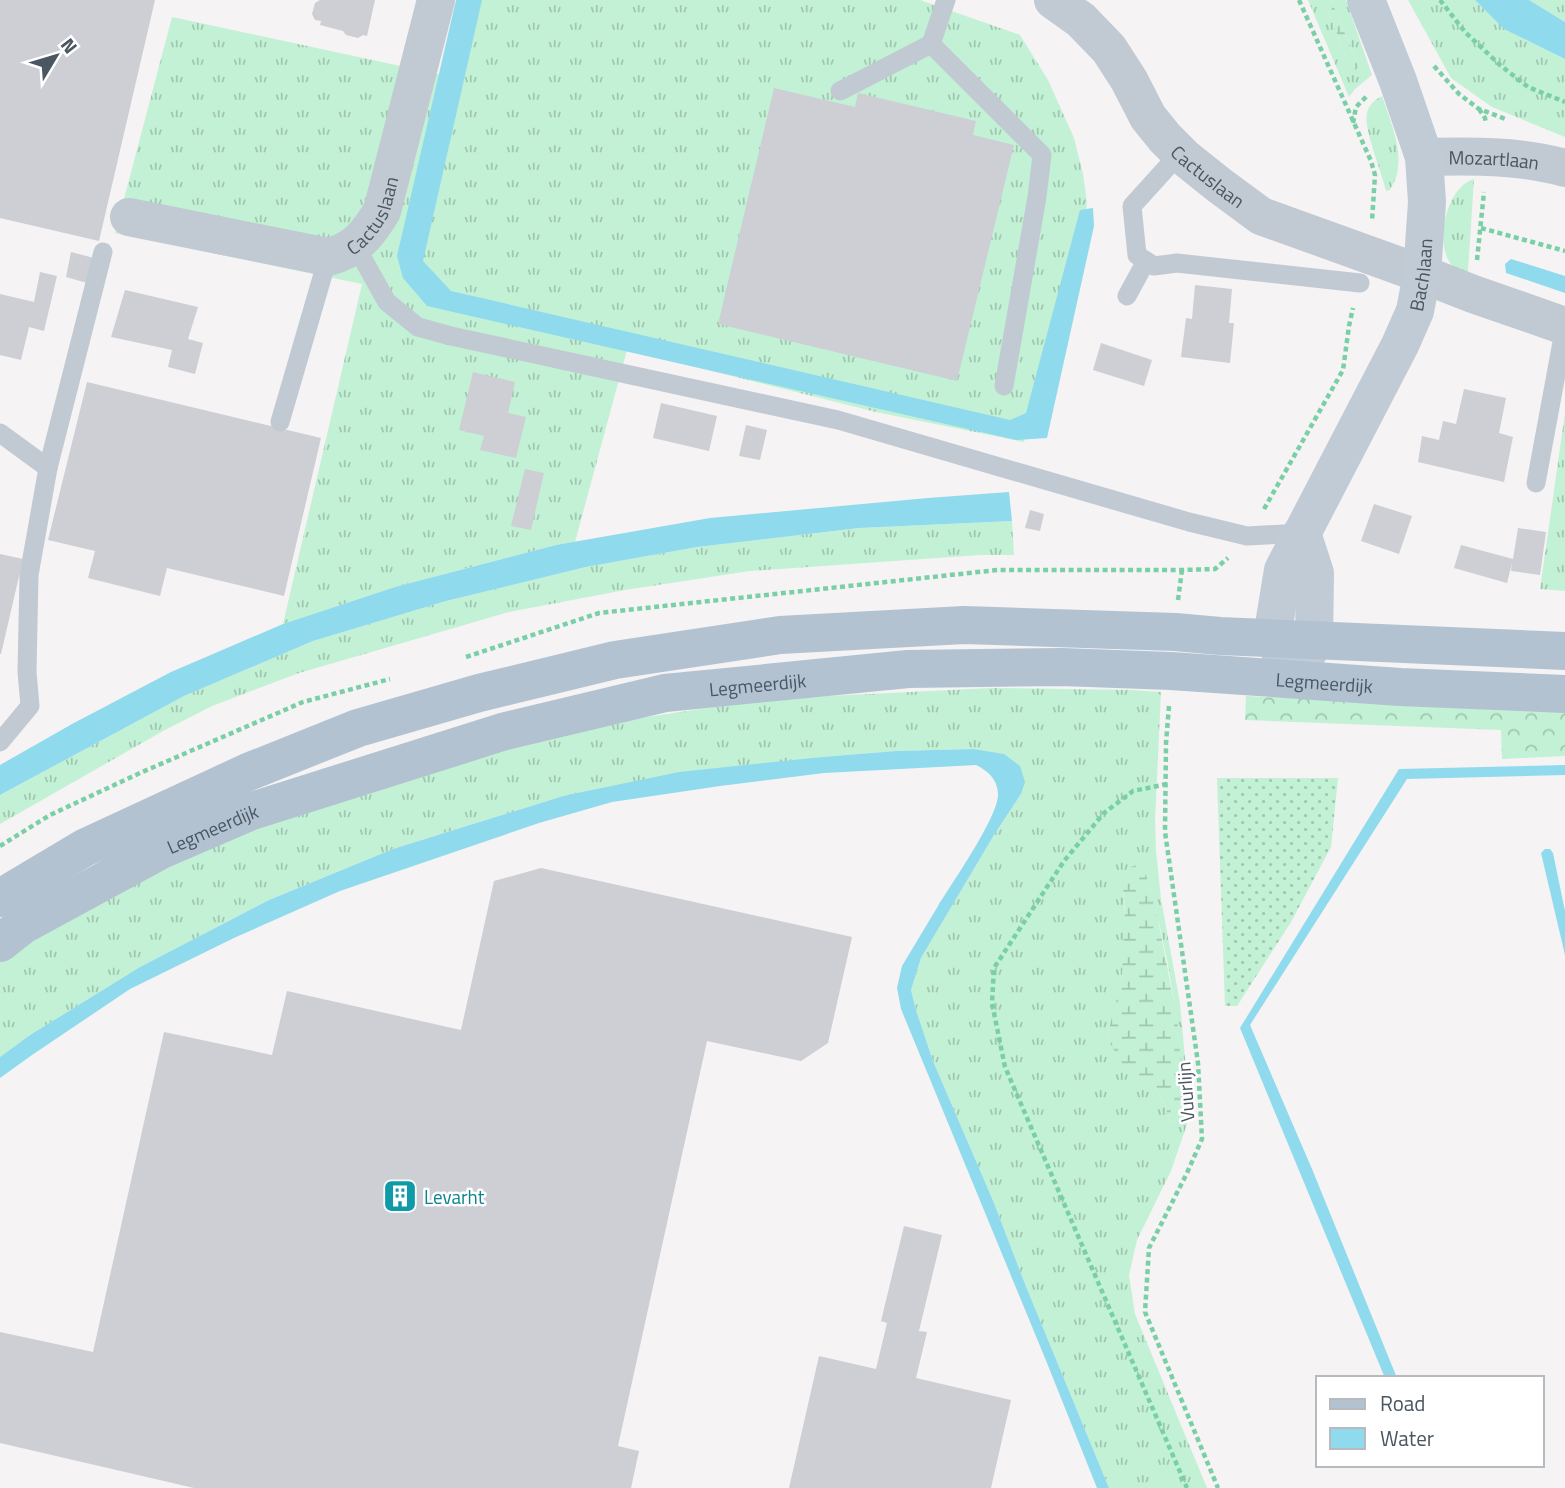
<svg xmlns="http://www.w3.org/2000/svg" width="1565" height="1488" font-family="'Titillium Web',sans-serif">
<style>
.grass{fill:url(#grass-tufts);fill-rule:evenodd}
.forest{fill:url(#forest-crowns)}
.wetland{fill:url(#wetland-marsh)}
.garden{fill:url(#garden-dots)}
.water{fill:#90daee}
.building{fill:#cdcfd5}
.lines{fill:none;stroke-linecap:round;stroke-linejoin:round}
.path{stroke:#7ad0a6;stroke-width:4.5;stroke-dasharray:5 3.5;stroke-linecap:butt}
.service{stroke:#c1cad2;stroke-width:19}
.minor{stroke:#c1cad2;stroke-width:38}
.tertiary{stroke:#c1cad2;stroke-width:38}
.secondary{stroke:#c1cbd6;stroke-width:38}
.primary{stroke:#b3c2d1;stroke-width:38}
.labels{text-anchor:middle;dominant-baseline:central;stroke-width:5;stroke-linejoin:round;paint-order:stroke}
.street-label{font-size:19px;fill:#4a5661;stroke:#fff}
.culture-label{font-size:19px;fill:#0d838f;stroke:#fff;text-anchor:start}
</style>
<defs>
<pattern id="grass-tufts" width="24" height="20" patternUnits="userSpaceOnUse" patternTransform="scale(1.75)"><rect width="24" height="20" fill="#c3f1d5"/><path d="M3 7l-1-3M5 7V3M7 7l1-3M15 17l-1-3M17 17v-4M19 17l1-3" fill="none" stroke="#a0c6b0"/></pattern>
<pattern id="forest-crowns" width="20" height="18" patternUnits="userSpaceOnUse" patternTransform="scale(1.75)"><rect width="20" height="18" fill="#c3f1d5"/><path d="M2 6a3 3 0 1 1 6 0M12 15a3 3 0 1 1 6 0" fill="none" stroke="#a0c6b0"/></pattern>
<pattern id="wetland-marsh" width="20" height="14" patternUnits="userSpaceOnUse" patternTransform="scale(1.75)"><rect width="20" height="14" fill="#c3f1d5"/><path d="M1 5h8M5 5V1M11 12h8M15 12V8" fill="none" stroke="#a0c6b0"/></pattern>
<pattern id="garden-dots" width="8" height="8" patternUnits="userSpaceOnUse" patternTransform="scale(1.75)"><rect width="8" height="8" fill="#c3f1d5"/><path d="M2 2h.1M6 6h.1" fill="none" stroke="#a0c6b0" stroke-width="1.8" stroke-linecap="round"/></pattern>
</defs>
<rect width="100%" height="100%" fill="#f5f3f3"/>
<g class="grass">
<path d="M461,0H920L1020,35L1048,80L1074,138L1083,174L1087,203L1084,229L1024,442L876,412L627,350L575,542L556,545L395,587L283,624L362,284L115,233L172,17L442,75Z"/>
<path d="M1308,0H1324L1347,59L1359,67L1331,0H1346L1372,75L1355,89L1349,97Z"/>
<path d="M1408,0H1475L1505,29L1565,59V137L1492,107L1451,78Z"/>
<path d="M1529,0H1565V22Z"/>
<path d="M1382,96C1390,120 1403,149 1397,174C1396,180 1392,185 1390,190L1386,191C1382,172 1363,128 1367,113C1369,104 1375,100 1382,96Z"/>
<path d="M1474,179L1468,271L1464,273C1429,263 1442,188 1474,179Z"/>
<path d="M1565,413V591L1540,589Z"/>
<path d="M1012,521L1014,555H980L750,571L625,590L509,612L299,673L212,706L163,731L0,824V795L184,696L313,641L446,601L586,567L697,547L859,528Z"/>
<path d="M992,688L1132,690L1161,692L1155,821L1156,851L1161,899L1180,1003L1187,1080V1124L1171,1171L1137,1240L1129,1275L1135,1314L1207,1488H1109L1025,1284L994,1203L933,1061L916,1010L911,990L921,958L994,835L1021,794L973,749L896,751L822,757L563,796L393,849L269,900L140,967L30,1035L0,1057V958L60,920L246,830L380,781L640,718L767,699ZM1146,875C1155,903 1161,931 1167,960C1177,1014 1184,1068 1180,1123L1169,1121L1165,1104L1150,1080L1107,1037C1112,1017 1119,997 1122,977C1126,948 1126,917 1123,888Z"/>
</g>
<path class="forest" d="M1246,696L1565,710V756L1502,759L1501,730L1245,720Z"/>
<g class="wetland">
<path d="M1324,0H1331L1359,67L1355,70L1347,59Z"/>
<path d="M1136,865L1146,875L1155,904L1177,1017L1181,1063L1180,1123L1169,1121L1165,1104L1150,1080L1138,1075L1120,1062L1107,1037L1122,977L1125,908L1123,888L1127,873L1131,867Z"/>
</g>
<path class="garden" d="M1217,778H1338L1331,847L1291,922L1237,1006H1225Z"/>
<g class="water">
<path d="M456,0H482L423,261L451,291L1010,420L1026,413L1080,210L1093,208L1094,226L1047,438L1016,440L427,306L403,278L397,256Z"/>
<path d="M1475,0H1529L1565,22V59L1504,29Z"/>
<path d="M1511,259L1565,276V293L1506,273L1505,264Z"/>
<path d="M1009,492L1012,521L859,528L697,547L586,567L446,601L313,641L184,696L0,795V765L72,724L171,672L283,624L395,587L556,545L710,518L928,498Z"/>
<path d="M973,749L1004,754L1020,766L1025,782L1021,794L994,835L921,958L911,990L916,1010L933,1061L994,1203L1025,1284L1109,1488H1097L1047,1363L901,1009L897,988L902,966C914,946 926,926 938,906C951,885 1000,815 998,793C997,779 988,771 976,765L824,773L720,786L612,802L539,823L340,891L236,937L130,989L32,1055L0,1078V1057L30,1035L140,967L269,900L393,849L563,796L679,772L822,757L896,751Z"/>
<path d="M1565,765V775L1407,779L1250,1025L1312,1169L1397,1378H1385L1240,1028L1399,769Z"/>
<path d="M1545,849H1550L1553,853L1565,911V955L1541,853Z"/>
</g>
<g class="building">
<path d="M0,0H155L99,241L0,218Z"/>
<path d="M320,0H375L367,36L363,35L358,38L346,35L343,31L320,25L321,21L315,20L312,14L315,3Z"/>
<path d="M774,88L855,107L858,93L976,121L973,135L1014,145L957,381L718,324Z"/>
<path d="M71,252L94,258L87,283L66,277Z"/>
<path d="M40,272L57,276L44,331L29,327L21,360L0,355V294L34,302Z"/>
<path d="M1195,285L1232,289L1229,323H1234L1230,363L1181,357L1186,318L1192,319Z"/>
<path d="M125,290L198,307L188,339L203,343L195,374L168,367L172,350L111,337Z"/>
<path d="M1101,343L1152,360L1144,386L1093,370Z"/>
<path d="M473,372L515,382L508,413L526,417L516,458L480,450L484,436L459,430Z"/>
<path d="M87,382L321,438L284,596L167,568L160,596L88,578L95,551L48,540Z"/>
<path d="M1464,389L1506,398L1499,433L1513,437L1504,482L1418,462L1422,436L1439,440L1443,421L1456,424Z"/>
<path d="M661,403L717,416L709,451L653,438Z"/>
<path d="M746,425L767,430L760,460L739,456Z"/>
<path d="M525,469L544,473L531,530L511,526Z"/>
<path d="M1374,504L1412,516L1399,554L1361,541Z"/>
<path d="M1030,510L1044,514L1040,531L1025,528Z"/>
<path d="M1518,528L1546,532L1540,575L1511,571L1512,563L1507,583L1454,568L1461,545L1513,559Z"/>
<path d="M0,554L23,559L1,654H0Z"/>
<path d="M541,868L852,937L828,1043L801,1061L707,1041L618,1446L639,1451L631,1488H194L0,1443V1332L93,1352L164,1032L272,1055L287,991L461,1030L494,881Z"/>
<path d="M904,1226L942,1235L919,1331L927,1332L916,1378L1011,1400L991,1488H789L819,1356L876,1369L887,1323L881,1321Z"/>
</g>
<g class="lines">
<g class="path">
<path d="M1299,0L1371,161L1375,175L1372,221"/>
<path d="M1440,0L1465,32L1500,65L1528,87L1565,102"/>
<path d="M1434,66L1459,94L1479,109L1508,120"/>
<path d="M1479,109L1485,118L1486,124"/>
<path d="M1353,123L1356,107L1368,95"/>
<path d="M1481,228L1565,251"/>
<path d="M1477,260L1484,192"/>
<path d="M1264,509L1343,370L1349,326L1353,308"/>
<path d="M1178,600L1182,570"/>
<path d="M466,657L599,613L997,570H1182L1215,569L1228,558"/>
<path d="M1169,706L1166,743L1165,832L1198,1063L1202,1139L1187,1173L1149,1248L1145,1312L1218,1488"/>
<path d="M1167,784L1133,791L1104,813L1064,861L994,968L992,1003L1005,1067L1187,1488"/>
<path d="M0,846L50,815L140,773L303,702L390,679"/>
</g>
<g class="service">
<path d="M946,0L931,44L1042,155L1037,197L1004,386"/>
<path d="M840,91L931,44"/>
<path d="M1180,153L1132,206L1137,255L1154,266L1177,263L1360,283"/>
<path d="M355,245L387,302L418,327L451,336L838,420L1189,522L1247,536L1302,533"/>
<path d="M1127,296L1146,261"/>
<path d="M280,422L328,257"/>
<path d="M0,433L48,468L29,575L27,672L30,706L0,742"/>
<path d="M48,468L103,252"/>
<path d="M1536,483L1565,326"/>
</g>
<g class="minor">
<path id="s1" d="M1053,0L1081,20L1109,49L1129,80L1148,117L1165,138L1184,157L1219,185L1261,216L1422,274L1473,294L1565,326"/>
<path id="s2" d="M129,217L328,257C356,250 368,234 382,211L436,0"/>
</g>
<path class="tertiary" id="s3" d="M1424,157C1471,156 1519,155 1565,168"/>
<g class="secondary">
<path id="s4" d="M1289,667L1272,637L1283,570L1400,345L1415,311L1422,274L1427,202L1424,157L1398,81L1366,0"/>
<path d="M1300,669L1314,640L1315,573L1302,533"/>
</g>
<g class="primary">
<path d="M0,898L84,848L248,772L358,728L479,693L615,660L780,635L964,625L1175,632L1220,636L1565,651"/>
<path id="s5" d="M0,943L23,925L161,850L249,812L502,732L665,693L908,669L1062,667L1171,671L1400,687L1565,694"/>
</g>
</g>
<defs>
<g id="building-square" transform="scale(1.75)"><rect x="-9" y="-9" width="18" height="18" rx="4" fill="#0f9aa8" stroke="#fff"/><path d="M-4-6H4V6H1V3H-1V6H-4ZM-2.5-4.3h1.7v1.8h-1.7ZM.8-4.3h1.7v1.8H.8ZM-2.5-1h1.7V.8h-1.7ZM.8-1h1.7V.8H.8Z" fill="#fff"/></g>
</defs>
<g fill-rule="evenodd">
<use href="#building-square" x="400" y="1196"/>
</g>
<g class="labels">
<g class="street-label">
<text stroke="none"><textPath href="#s3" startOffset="70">Mozartlaan</textPath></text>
<text stroke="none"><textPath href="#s1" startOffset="238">Cactuslaan</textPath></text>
<text stroke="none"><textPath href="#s2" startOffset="268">Cactuslaan</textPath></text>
<text stroke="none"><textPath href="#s4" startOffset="430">Bachlaan</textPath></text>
<text stroke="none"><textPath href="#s5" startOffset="1376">Legmeerdijk</textPath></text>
<text stroke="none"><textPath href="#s5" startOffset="808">Legmeerdijk</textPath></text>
<text stroke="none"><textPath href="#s5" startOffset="242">Legmeerdijk</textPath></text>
<text transform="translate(1185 1092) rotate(-94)">Vuurlijn</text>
</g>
<g class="culture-label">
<text x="424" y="1196">Levarht</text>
</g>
</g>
<rect x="1316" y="1376" width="228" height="91" fill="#ffffff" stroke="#b7bbc0" stroke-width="2"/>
<rect x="1330" y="1399" width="35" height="10" fill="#b3c2d1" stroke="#b7bbc0" stroke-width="2"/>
<text x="1380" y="1411" font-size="21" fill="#4a5661">Road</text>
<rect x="1330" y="1428" width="35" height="21" fill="#90daee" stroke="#b7bbc0" stroke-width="2"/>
<text x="1380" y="1446" font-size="21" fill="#4a5661">Water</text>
<g transform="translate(56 56) rotate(52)" stroke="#ffffff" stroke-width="5" paint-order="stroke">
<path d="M0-5L12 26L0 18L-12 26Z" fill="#4a5661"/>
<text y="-10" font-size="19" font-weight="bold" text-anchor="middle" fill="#4a5661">N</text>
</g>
</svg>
